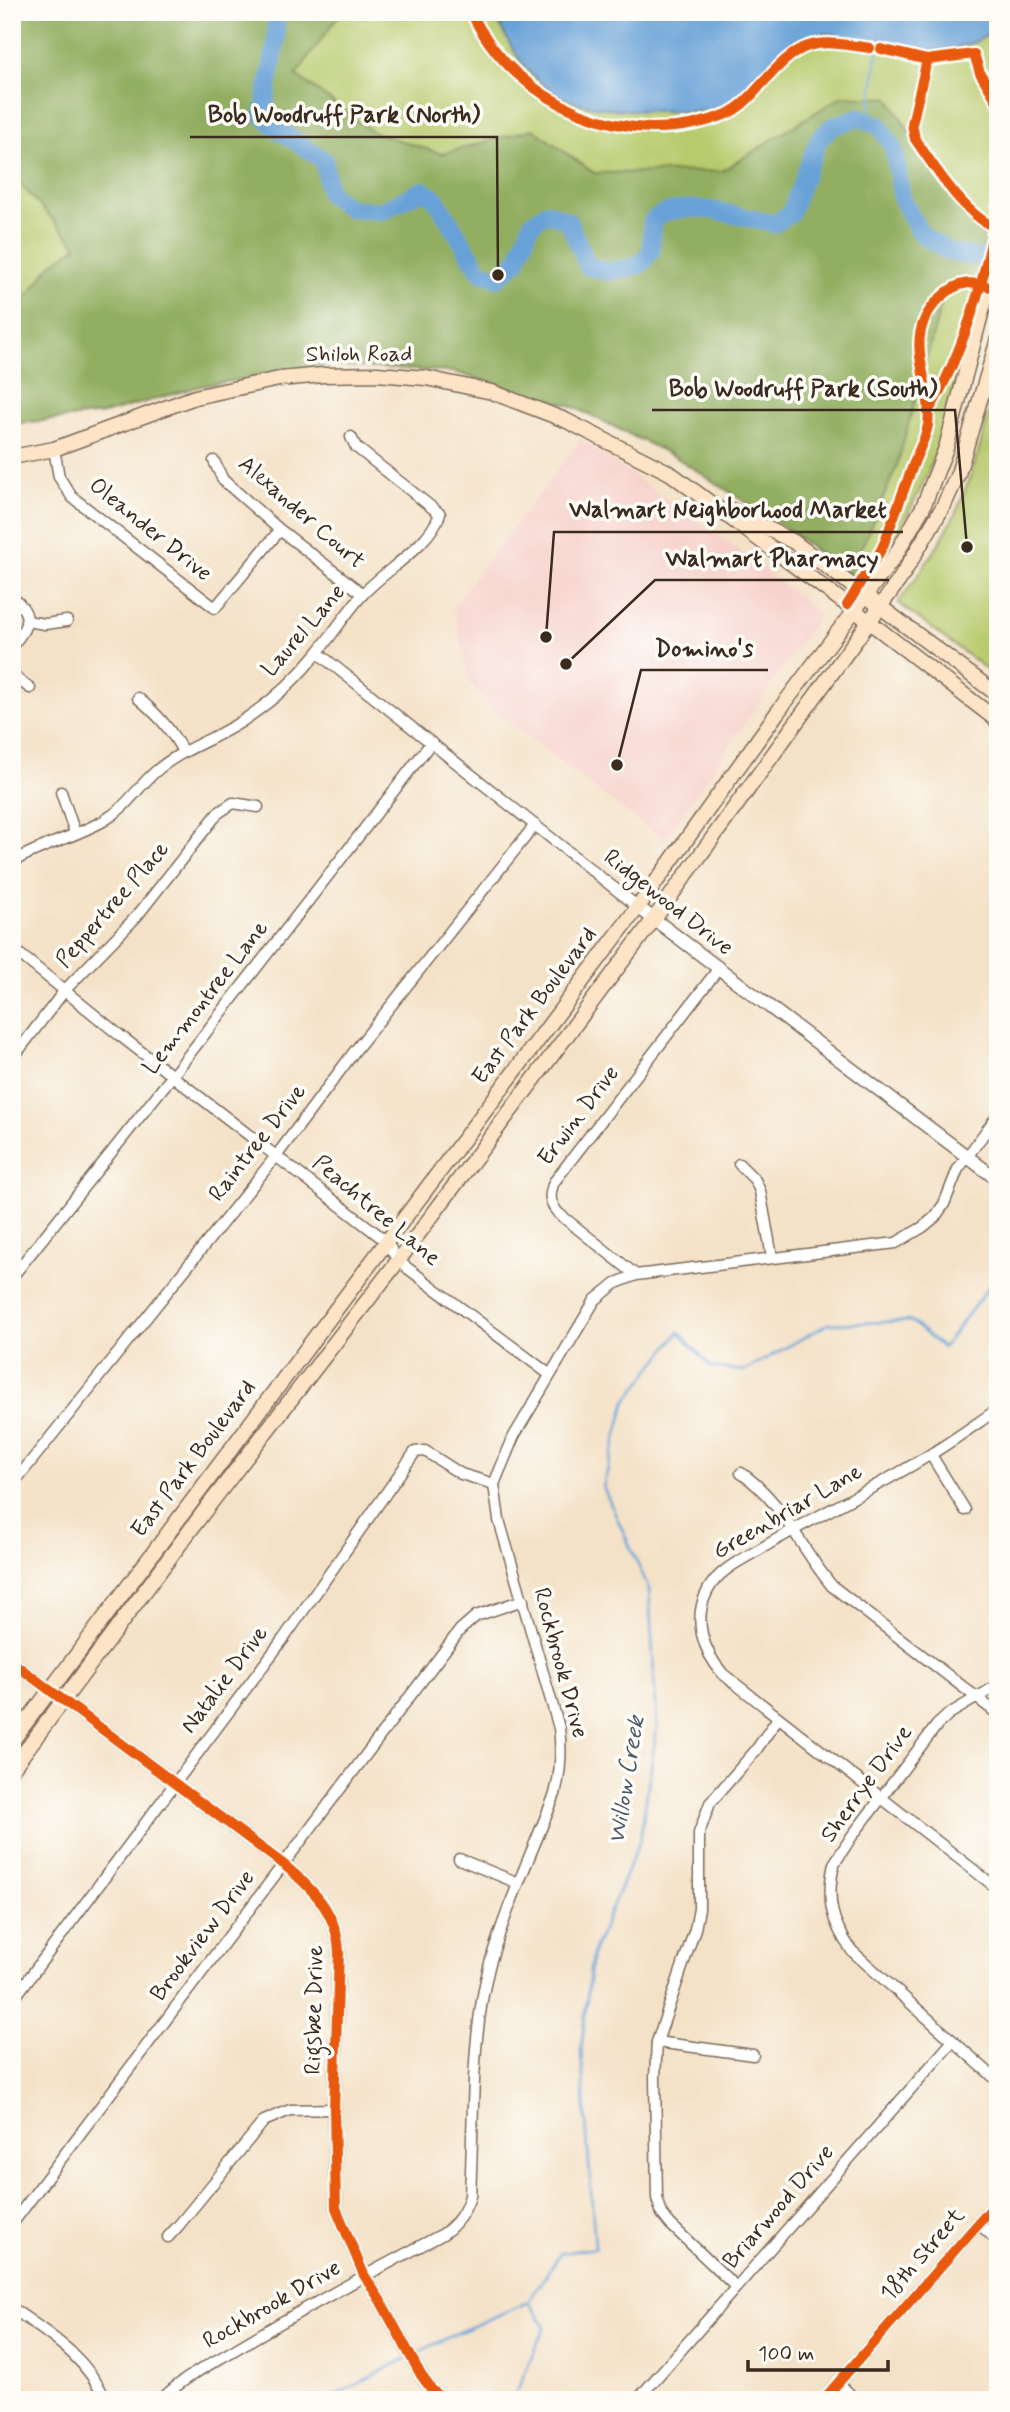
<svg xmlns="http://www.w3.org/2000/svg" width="1010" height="2412" font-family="Mynerve,sans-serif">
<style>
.built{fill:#f7d0cb}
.green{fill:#b8ca6d;stroke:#7a7a46;stroke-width:2}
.forest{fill:#92ae60;stroke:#666c3f;stroke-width:2}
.water{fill:#68a1d7;stroke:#52667a;stroke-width:2}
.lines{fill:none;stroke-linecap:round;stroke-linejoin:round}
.stream{stroke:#68a1d7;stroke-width:2.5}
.river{stroke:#68a1d7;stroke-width:18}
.minor-casing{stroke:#7c6a5a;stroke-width:13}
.tertiary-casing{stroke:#7c6a5a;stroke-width:15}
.secondary-casing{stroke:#7c6a5a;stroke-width:17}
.minor{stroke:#fff;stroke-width:10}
.tertiary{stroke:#fff;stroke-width:12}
.secondary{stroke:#fee4c6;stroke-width:14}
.cycleway-casing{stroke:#fdfcf7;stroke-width:15}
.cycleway{stroke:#e8590c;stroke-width:10}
.labels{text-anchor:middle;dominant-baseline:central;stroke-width:7;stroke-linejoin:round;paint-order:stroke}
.street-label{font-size:23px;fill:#3b2a1e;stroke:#fdfcf7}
.water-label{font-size:24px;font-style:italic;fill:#4d5a68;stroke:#fdfcf7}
.leader{fill:none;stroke:#3b2a1e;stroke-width:2.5}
.callout-dot{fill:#3b2a1e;stroke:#fdfcf7;stroke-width:2.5}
.callout-label{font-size:24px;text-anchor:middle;font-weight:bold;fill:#3b2a1e;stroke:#fdfcf7;stroke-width:7;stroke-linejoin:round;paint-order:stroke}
</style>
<rect width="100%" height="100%" fill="#fdfcf7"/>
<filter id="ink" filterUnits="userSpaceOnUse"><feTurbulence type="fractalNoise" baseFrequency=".0143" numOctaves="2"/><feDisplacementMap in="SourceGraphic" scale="14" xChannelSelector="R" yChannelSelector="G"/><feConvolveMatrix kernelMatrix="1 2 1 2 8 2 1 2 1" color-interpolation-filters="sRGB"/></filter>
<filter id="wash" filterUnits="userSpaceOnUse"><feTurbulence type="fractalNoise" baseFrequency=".00686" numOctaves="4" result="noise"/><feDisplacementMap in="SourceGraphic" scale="28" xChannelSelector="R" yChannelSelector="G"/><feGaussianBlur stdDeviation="1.57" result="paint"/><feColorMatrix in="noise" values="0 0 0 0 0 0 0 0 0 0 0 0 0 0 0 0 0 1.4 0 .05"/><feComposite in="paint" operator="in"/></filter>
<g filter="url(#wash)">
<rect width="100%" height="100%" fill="#f4e2c8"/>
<path class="built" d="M581,439L751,559L820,614L664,841L500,716L470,684L453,606Z"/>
<g class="green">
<path d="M12,12H998V215L944,429C925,488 899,536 861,586L787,529L674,456L570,405L454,372L327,365L201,386L103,414L12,424Z"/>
<path d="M998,379V678L898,603C917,577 936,551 951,522C974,478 985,427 998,379Z"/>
</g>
<path class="forest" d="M12,12H341L296,75L373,132L442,154L533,129L594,173L722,171L842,96L889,98C917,144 944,198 990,229L976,279L948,280L897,466L849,576L787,529L674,456L570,405L454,372L327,365L201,386L103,414L12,424V316L51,265L77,246L20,184L12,189Z"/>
<path class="water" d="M494,12H998V26C963,62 906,50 862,41C849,38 833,32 820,33C774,40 767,78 734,100C715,114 684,112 661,111C567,110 534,102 494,12Z"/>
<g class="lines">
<g class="stream">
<path d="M869,120L879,40"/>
<path d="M413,2355L455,2334L528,2302L561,2253L595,2248L581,2050L592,1955L640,1840L657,1726L649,1589L603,1487L626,1401L679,1332L711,1367L744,1371L828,1324L911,1321L943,1348L998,1274"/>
<path d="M326,2400L407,2358"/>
<path d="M513,2400L545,2326L529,2303"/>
</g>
<path class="river" d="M276,12V43L263,116L279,130L324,160L329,193L349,208L382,211L422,190L435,198L480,271L497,278L517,262L531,224L547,212L568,221L588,266L609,272L640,265L651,252L652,221C679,195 741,217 774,224L790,214L818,141L831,127L858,117L879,125L894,149L902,199L918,229L924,236L949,252L998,262"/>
</g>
</g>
<g filter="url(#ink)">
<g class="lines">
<g class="minor-casing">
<g id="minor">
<path d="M54,449L59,477L72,497L215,608L280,530"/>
<path d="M214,461L223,480L280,530L363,594"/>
<path d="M12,559L14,557"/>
<path d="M12,597C35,615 28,626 12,646"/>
<path d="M26,621L45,624L67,621"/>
<path d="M318,653L638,907"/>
<path d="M12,675L30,688"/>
<path d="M138,698C157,714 171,729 183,752"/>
<path d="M61,792L75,833"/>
<path d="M12,862C41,845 75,837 105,820C126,808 137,788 155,772C183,747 221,738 251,715C276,698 298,677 317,653C333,634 346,613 363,594C385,570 429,546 440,514L356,447L351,437"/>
<path d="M12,948L118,1034L386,1241L398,1261L549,1374"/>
<path d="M12,1059L65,990L137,916L218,813L233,803L258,807"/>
<path d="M739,1164L755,1180L760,1191L772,1257"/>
<path d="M636,1275L558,1213C549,1202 549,1195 554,1182L719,968"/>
<path d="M12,1277L173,1075L431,743"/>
<path d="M998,1409C976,1424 954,1440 931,1454C876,1488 817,1515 762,1548C743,1559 718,1570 708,1590C692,1619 703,1651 723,1674L998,1889"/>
<path d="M931,1455L965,1510"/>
<path d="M741,1473C783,1501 800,1548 832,1586L998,1714"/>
<path d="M12,1485L277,1155L354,1052L535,825"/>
<path d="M998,1685L949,1714L937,1725L852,1836L834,1864C826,1900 831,1922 852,1951L998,2081"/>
<path d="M459,1859L518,1883"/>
<path d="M12,2001L284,1638L415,1452L425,1451L461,1474L494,1484"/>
<path d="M657,2042L753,2055"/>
<path d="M12,2224L460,1630L476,1616L523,1600"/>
<path d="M979,2224L998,2241"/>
<path d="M168,2237L179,2225L264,2121L290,2110L334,2109"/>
<path d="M736,2287L670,2224L662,2214L657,2198L655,2077L657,2042L695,1929L699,1909V1833L710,1803L756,1750L778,1718"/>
<path d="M12,2308C51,2336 84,2354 106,2400"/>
<path d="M838,2383L856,2400"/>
<path d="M161,2400C182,2378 211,2364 236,2349C304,2308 373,2271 443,2234C457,2224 465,2213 470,2196C474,2120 470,2038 490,1963C507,1905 533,1850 555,1794C561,1771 562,1752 559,1728L499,1520L494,1484L514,1436L595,1300L616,1283L636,1275L896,1243L923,1227L935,1217L944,1204L958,1169L998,1115"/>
<path d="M637,2400L952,2042"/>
</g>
</g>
<g class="tertiary-casing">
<g id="tertiary">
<path d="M638,907L998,1180"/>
<path d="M12,1662L283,1864C312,1888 337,1912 339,1952L334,2109L336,2208L364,2275L380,2300L421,2375L432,2390L444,2400"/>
<path d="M823,2400L998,2201"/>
</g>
</g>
<g class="secondary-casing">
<g id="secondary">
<path d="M12,457L54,449L195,397L279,379L323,375L377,374L426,378L492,392L565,420L670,473L854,610L998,721"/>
<path d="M731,510L794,542L998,695"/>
<path d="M12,1741L638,907L777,713L895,556L923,507L946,448L998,249"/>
<path d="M12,1769L206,1509L398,1261L654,919L900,579L944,505L958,474L998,339"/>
</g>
</g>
<use href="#minor" class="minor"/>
<use href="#tertiary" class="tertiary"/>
<use href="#secondary" class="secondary"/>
<g class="cycleway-casing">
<g id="cycleway">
<path d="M471,12C515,105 630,154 727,114C740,108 750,98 759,87C801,41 808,38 870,48"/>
<path d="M881,49L927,60L974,54L980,73L998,103"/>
<path d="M927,60L912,124L915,139C933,165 968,220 998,228"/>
<path d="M928,412C963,355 987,273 998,207"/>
<path d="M847,605C854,595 859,584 865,575C871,565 878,557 883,546C894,517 904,489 915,460C919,450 926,437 928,425C934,379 898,339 940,298C961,278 972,282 998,289"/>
<path d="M12,1662L283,1864C312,1888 337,1912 339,1952L334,2109L336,2208L364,2275L380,2300L421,2375L432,2390L444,2400"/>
<path d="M823,2400L998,2201"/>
</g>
</g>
<use href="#cycleway" class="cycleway"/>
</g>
</g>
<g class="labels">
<g class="street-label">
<text x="359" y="355">Shiloh Road</text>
<text transform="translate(301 513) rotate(41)">Alexander Court</text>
<text transform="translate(150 530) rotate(39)">Oleander Drive</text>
<text transform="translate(304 631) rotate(-49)">Laurel Lane</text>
<text transform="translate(668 903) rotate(38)">Ridgewood Drive</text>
<text transform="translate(113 905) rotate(-49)">Peppertree Place</text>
<text transform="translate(206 998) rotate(-52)">Lemmontree Lane</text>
<text transform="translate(535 1006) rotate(-53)">East Park Boulevard</text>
<text transform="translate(579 1116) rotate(-53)">Erwin Drive</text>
<text transform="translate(258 1143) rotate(-52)">Raintree Drive</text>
<text transform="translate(376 1211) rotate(40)">Peachtree Lane</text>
<text transform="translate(194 1459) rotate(-53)">East Park Boulevard</text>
<text transform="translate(788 1512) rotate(-30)">Greenbriar Lane</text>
<text transform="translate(560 1663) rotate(75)">Rockbrook Drive</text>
<text transform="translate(225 1680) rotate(-53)">Natalie Drive</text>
<text transform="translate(867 1784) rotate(-54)">Sherrye Drive</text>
<text transform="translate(203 1936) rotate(-53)">Brookview Drive</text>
<text transform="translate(315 2010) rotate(-89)">Rigsbee Drive</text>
<text transform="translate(779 2207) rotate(-49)">Briarwood Drive</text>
<text transform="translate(923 2255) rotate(-49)">18th Street</text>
<text transform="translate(272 2305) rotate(-30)">Rockbrook Drive</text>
</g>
<g class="water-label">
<text transform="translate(627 1780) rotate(-81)">Willow Creek</text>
</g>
</g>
<path class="leader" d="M498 275L497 137H190M967 547L955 410H652M546 637L554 532H903M566 664L655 580H889M617 765L641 670H768"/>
<g class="callout-dot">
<circle cx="498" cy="275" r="7"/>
<circle cx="967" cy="547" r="7"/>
<circle cx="546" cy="637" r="7"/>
<circle cx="566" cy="664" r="7"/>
<circle cx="617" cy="765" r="7"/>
</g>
<g class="callout-label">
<text x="344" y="122">Bob Woodruff Park (North)</text>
<text x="803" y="396">Bob Woodruff Park (South)</text>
<text x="728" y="517">Walmart Neighborhood Market</text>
<text x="772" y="566">Walmart Pharmacy</text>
<text x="704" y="656">Domino's</text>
</g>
<rect width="1010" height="2412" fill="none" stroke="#fdfcf7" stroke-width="42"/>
<path d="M748 2360v10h140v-10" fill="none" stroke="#3b2a1e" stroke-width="3.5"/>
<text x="758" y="2360" font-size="21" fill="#3b2a1e" stroke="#fdfcf7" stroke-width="5" paint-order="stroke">100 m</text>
</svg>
